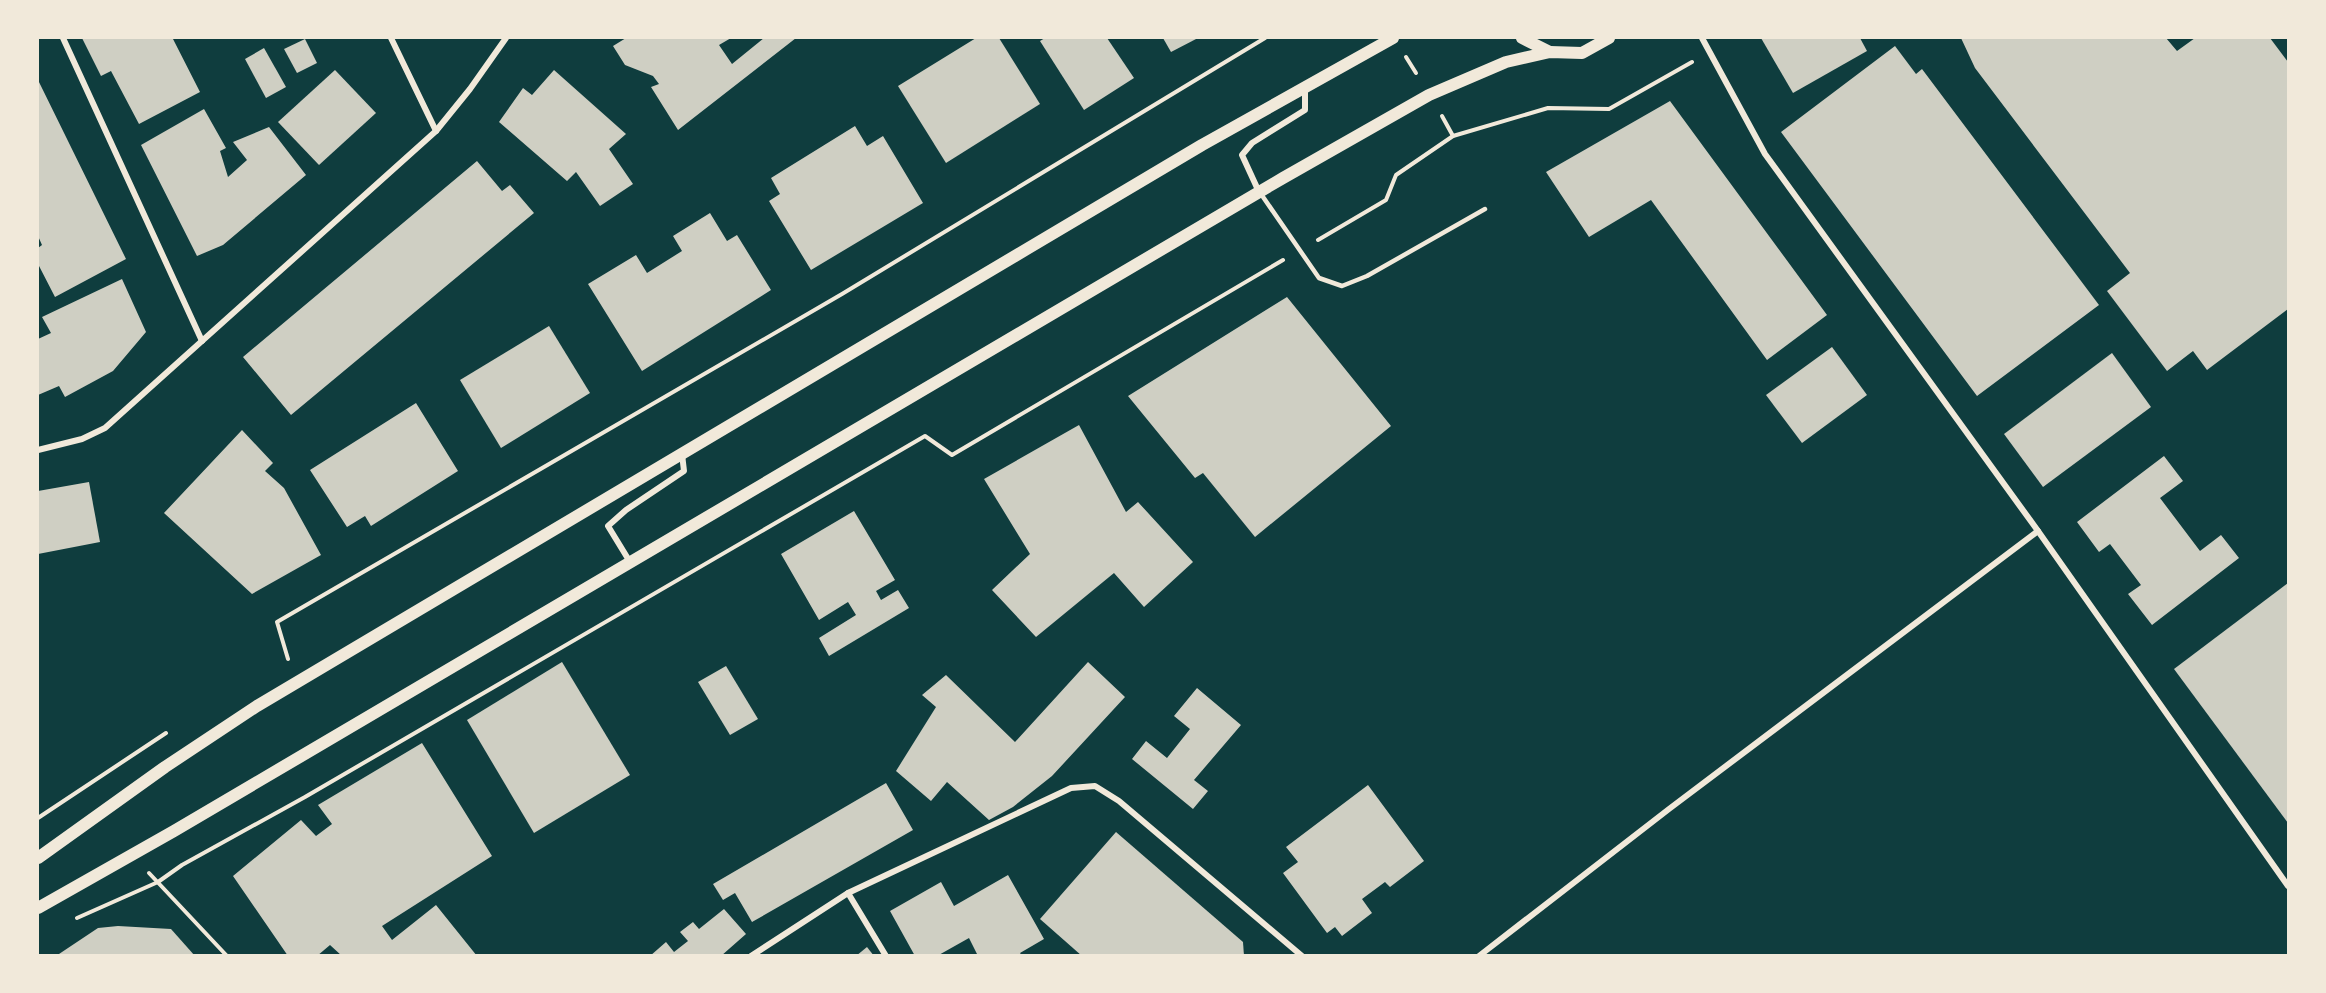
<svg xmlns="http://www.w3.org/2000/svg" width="2326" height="993" font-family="Cabin,sans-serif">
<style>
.building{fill:#cfcfc3}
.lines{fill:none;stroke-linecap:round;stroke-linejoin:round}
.path{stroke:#f1e9da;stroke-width:4}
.service{stroke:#f1e9da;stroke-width:4.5}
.minor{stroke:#f1e9da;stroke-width:6}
.secondary{stroke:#f1e9da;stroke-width:12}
</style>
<rect width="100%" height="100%" fill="#0f3d3e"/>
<g class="building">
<path d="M82,38H177L173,39L200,92L139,124L111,71L101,76Z"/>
<path d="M626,38H731L719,45L732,64L764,38H796L678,130L651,87L659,84L653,76L625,65L613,46Z"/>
<path d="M976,38H999L1040,104L946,163L898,86Z"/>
<path d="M1045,38H1107L1134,78L1084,110L1040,41Z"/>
<path d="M1163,38H1198L1171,52Z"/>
<path d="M1761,38H1860L1867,51L1793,93Z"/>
<path d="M1961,38H2166L2177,51L2195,38H2270L2288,62V309L2207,370L2193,351L2167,371L2107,291L2130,273L1975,68Z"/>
<path d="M305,39L317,63L297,73L284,49Z"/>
<path d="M1895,46L1916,74L1922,69L2099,305L1977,396L1781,132Z"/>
<path d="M264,48L286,87L266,98L245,59Z"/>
<path d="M335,70L376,113L319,165L278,122Z"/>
<path d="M554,70L626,134L609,149L633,184L600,206L576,172L567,181L499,122L523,88L532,95Z"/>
<path d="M38,80L126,259L55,297L38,264V248L42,245L38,236Z"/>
<path d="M1670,101L1827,315L1767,360L1651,200L1589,237L1546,172Z"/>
<path d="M204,109L226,148L220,151L228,177L247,160L233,142L269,127L306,175L223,245L197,256L141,145Z"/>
<path d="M855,126L867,146L883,136L923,203L811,270L769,201L780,194L771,178Z"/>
<path d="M477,161L502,191L510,185L534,213L291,415L243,357Z"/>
<path d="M710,213L727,241L737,235L771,290L642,371L588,284L636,255L647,273L682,251L673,236Z"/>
<path d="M122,279L146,332L113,371L65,397L59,386L38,395V339L51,333L42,317Z"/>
<path d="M1287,297L1391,426L1255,537L1203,473L1195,478L1128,396Z"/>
<path d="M549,326L590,393L501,448L460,380Z"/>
<path d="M1832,347L1867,395L1802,443L1766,395Z"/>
<path d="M2112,353L2151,407L2043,487L2004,434Z"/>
<path d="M416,403L458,471L371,526L365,516L347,527L310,470Z"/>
<path d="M1079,425L1126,512L1138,502L1193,562L1144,607L1114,573L1036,637L992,590L1030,554L984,479Z"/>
<path d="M242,430L273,463L265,471L284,488L321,555L252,594L164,513Z"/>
<path d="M2164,456L2183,481L2160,498L2200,551L2221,535L2239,558L2152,625L2128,594L2141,585L2110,544L2099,552L2077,522Z"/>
<path d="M89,482L100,542L38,554V491Z"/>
<path d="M854,511L895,580L876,591L881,600L898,590L909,608L829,656L819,638L856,615L848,602L819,620L781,554Z"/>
<path d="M2288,583V823L2174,669Z"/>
<path d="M562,662L630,775L534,833L467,720Z"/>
<path d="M1088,662L1125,697L1052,776L1013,807L989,820L947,782L931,801L896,771L936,707L922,695L946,675L1015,742Z"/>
<path d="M726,666L758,719L730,735L698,682Z"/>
<path d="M1197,688L1241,725L1194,780L1208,791L1193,809L1132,759L1146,741L1167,758L1190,729L1174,716Z"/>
<path d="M422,743L492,856L382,926L392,940L436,905L477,956H342L330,945L317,956H288L233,876L301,820L316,836L332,824L318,805Z"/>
<path d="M886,783L913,830L752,922L735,893L723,900L713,884Z"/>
<path d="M1368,785L1424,861L1390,887L1385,882L1362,899L1372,913L1342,936L1335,927L1327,933L1283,873L1298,862L1286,847Z"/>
<path d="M1116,832L1243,942L1244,956H1082L1040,919Z"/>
<path d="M1008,875L1044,939L1020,953L1022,956H978L969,938L937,956H915L890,911L941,882L954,906Z"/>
<path d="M724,909L746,934L721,956H650L666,942L674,952L688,941L680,932L693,922L699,929Z"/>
<path d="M118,926L171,929L195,956H56L98,928Z"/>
<path d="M867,947L874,956H856Z"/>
</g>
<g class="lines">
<g class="path">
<path d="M1406,57L1416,73"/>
<path d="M1442,116L1453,136"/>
<path d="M1318,240L1386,200L1396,175L1453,136L1548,108L1609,109L1692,62"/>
<path d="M288,659L277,622L842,294L1265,38"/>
<path d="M38,818L166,733"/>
<path d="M149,873L227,956"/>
<path d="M77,918L158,882L182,865L305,797L925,436L952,455L1283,260"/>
</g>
<path class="service" d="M1261,194L1319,278L1342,286L1367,276L1485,209"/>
<g class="minor">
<path d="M63,38L202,341"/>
<path d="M391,38L436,131"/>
<path d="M1702,38L1765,154L2038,531L2288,886"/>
<path d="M1259,192L1242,155L1252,143L1305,110V88"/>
<path d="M38,450L82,439L105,428L436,131L470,89L506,38"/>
<path d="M630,562L608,526L626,510L684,471L682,454"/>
<path d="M848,893L886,956"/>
<path d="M751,956L848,893L1071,788L1095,786L1119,801L1302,956"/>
<path d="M1479,956L1669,809L2038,531"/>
</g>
<g class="secondary">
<path d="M1522,38L1550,52"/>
<path d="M38,858L165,767L257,706L1202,145L1393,38"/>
<path d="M38,908L174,831L1283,178L1429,95L1506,62L1550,52L1582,53L1609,38"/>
</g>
</g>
<rect width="2326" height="993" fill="none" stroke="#f1e9da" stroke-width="78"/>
</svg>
